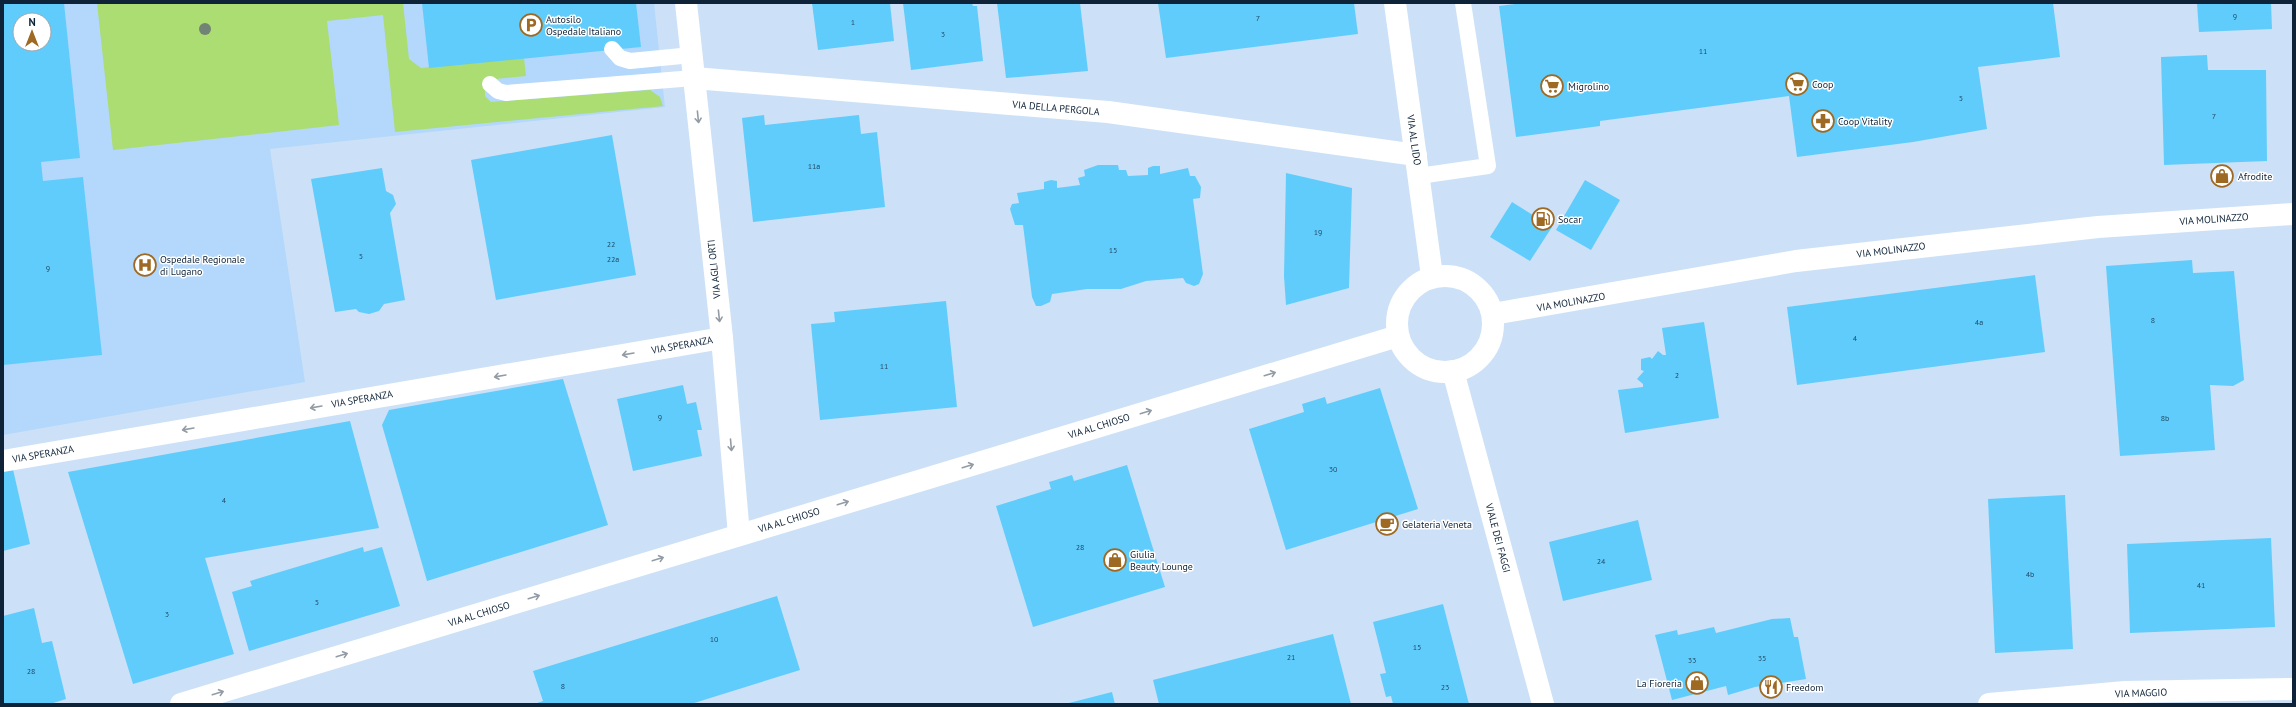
<svg xmlns="http://www.w3.org/2000/svg" width="2296" height="707" font-family="'PT Sans',sans-serif">
<style>
.built{fill:#b4d7fc;fill-rule:evenodd}
.green{fill:#abdd72}
.building{fill:#60ccfb;fill-rule:evenodd}
.lines{fill:none;stroke-linecap:round;stroke-linejoin:round}
.lane{stroke:#fff;stroke-width:16}
.street{stroke:#fff;stroke-width:22}
.secondary{stroke:#fff;stroke-width:22}
.tree{fill:#708374}
.oneway{stroke:#939ca5}
.labels{text-anchor:middle;dominant-baseline:central;stroke-width:3;stroke-linejoin:round;paint-order:stroke}
.number-label{font-size:8px;fill:#224d69}
.poi-label{font-size:10px;fill:#0e2338;stroke:#fff;text-anchor:start}
.street-label{font-size:10px;fill:#0e2338;stroke:#fff}
</style>
<rect width="100%" height="100%" fill="#cce1f7"/>
<path class="built" d="M3,3H654L665,107L270,149L305,382L3,435ZM20,20H44V44H20Z"/>
<path class="green" d="M97,3H403L409,59L421,68L524,58L526,76L496,79L485,86V96L491,102L650,90L660,97L663,106L395,132L383,15L327,21L339,125L113,150Z"/>
<g class="building">
<path d="M3,3H64L80,158L41,162L43,181L83,177L102,355L3,365ZM20,20H44V44H20Z"/>
<path d="M422,3H636L641,47L429,68Z"/>
<path d="M812,3H890L894,41L818,50Z"/>
<path d="M903,3H972L973,6H977L983,61L911,70Z"/>
<path d="M997,3H1080L1088,71L1006,78Z"/>
<path d="M1158,3H1354L1358,34L1166,58Z"/>
<path d="M1523,3H2053L2060,57L1978,67L1987,129L1913,142L1797,157L1789,96L1600,121V126L1516,137L1499,6Z"/>
<path d="M2197,3H2271L2272,29L2199,32Z"/>
<path d="M2207,55L2208,70H2266L2267,161L2164,165L2161,57Z"/>
<path d="M764,115L765,125L859,115L861,134L877,132L885,207L753,222L742,118Z"/>
<path d="M612,135L636,275L496,300L471,160Z"/>
<path d="M1098,165H1118L1119,170H1126L1128,176L1148,175V168L1153,166H1160V174L1188,168L1190,176H1195L1201,187L1200,198L1193,199L1203,274L1199,284L1194,286L1186,283L1183,278L1146,281L1121,289H1087L1052,294L1050,302L1041,306H1036L1032,297L1023,225H1015L1010,209L1012,204L1019,203L1017,193L1044,189V182L1051,180L1057,181V188L1080,185L1078,178L1085,176L1084,170Z"/>
<path d="M382,168L386,191L393,195L396,204L390,213L405,300L384,304L379,311L369,314L359,312L356,309L335,312L311,179Z"/>
<path d="M1286,173L1352,188L1349,288L1286,305L1284,276Z"/>
<path d="M1585,180L1620,200L1591,250L1556,230Z"/>
<path d="M1512,202L1552,227L1530,261L1490,237Z"/>
<path d="M2192,260L2193,273L2234,271L2244,380L2233,386L2210,385L2215,450L2120,456L2106,266Z"/>
<path d="M2035,275L2045,352L1797,385L1787,307Z"/>
<path d="M946,301L957,407L820,420L811,324L835,322L834,312Z"/>
<path d="M1704,322L1719,418L1625,433L1618,390L1643,387V384L1637,379L1644,371L1641,370V359L1650,357L1652,359L1658,351L1663,355H1666L1662,328Z"/>
<path d="M563,379L608,525L427,581L382,425L389,410Z"/>
<path d="M683,385L687,404L696,402L702,430H697L702,456L633,471L617,399Z"/>
<path d="M1380,388L1418,509L1286,550L1249,429L1304,412L1302,404L1325,397L1327,404Z"/>
<path d="M350,421L379,528L205,558L234,654L133,684L68,472Z"/>
<path d="M12,465L30,544L3,551V467Z"/>
<path d="M1127,465L1165,587L1033,627L996,506L1051,489L1049,482L1072,475L1074,481Z"/>
<path d="M2065,495L2073,649L1995,653L1988,499Z"/>
<path d="M1638,520L1652,580L1563,601L1549,542Z"/>
<path d="M2271,538L2275,627L2130,633L2127,544Z"/>
<path d="M363,547L364,552L382,547L400,606L249,651L232,592L252,586L250,581Z"/>
<path d="M777,596L800,670L691,704H534L543,701L533,671Z"/>
<path d="M1443,604L1469,704H1393L1391,696L1386,697L1380,674L1386,673L1373,622Z"/>
<path d="M34,608L42,643L52,641L66,699L50,704H3V616Z"/>
<path d="M1790,618L1794,637H1798L1806,679L1755,687L1728,695L1726,686L1672,700L1655,635L1677,630L1678,635L1714,627L1716,633L1772,619Z"/>
<path d="M1333,634L1351,704H1159L1153,680Z"/>
<path d="M1112,692L1115,704H1069V703Z"/>
</g>
<g class="lines">
<g class="lane">
<path d="M612,49L620,58L630,61L692,55"/>
<path d="M490,84L498,91L506,93L694,78"/>
<path d="M1419,176L1488,166L1463,3"/>
</g>
<g class="street">
<path d="M686,3L722,338L739,535"/>
<path d="M694,78L1108,112L1416,155"/>
<path d="M1493,314L1796,261L2098,227L2293,214"/>
<path d="M3,461L722,338"/>
<path d="M181,704L1398,336"/>
<path d="M1989,704L2125,692L2293,689"/>
</g>
<g class="secondary">
<path d="M1395,3L1432,276"/>
<circle cx="1445" cy="324" r="48"/>
<path d="M1453,371L1543,704"/>
</g>
</g>
<circle class="tree" cx="205" cy="29" r="6"/>
<defs><path id="oneway-shaft" d="M-6 0H5M1.5-3L5.5 0L1.5 3" fill="none" stroke-width="1.6" stroke-linecap="round" stroke-linejoin="round"/></defs>
<g class="oneway">
<use href="#oneway-shaft" transform="translate(698 117) rotate(84)"/>
<use href="#oneway-shaft" transform="translate(719 316) rotate(84)"/>
<use href="#oneway-shaft" transform="translate(628 354) rotate(170)"/>
<use href="#oneway-shaft" transform="translate(1270 374) rotate(-17)"/>
<use href="#oneway-shaft" transform="translate(500 376) rotate(170)"/>
<use href="#oneway-shaft" transform="translate(316 407) rotate(170)"/>
<use href="#oneway-shaft" transform="translate(1146 412) rotate(-17)"/>
<use href="#oneway-shaft" transform="translate(188 429) rotate(170)"/>
<use href="#oneway-shaft" transform="translate(731 445) rotate(85)"/>
<use href="#oneway-shaft" transform="translate(968 466) rotate(-17)"/>
<use href="#oneway-shaft" transform="translate(843 503) rotate(-17)"/>
<use href="#oneway-shaft" transform="translate(658 559) rotate(-17)"/>
<use href="#oneway-shaft" transform="translate(534 597) rotate(-17)"/>
<use href="#oneway-shaft" transform="translate(342 655) rotate(-17)"/>
<use href="#oneway-shaft" transform="translate(218 693) rotate(-17)"/>
</g>
<defs>
<g id="parking-ring" transform="scale(1.15)"><circle r="9.5" fill="#fff" stroke="#9e6922" stroke-width="1.5"/><path d="M-3.5-5.5H1a3.5 3.5 0 0 1 0 7H-1V5.5H-3.5ZM-1-3.4V-.6H.8a1.4 1.4 0 0 0 0-2.8Z" fill="#9e6922"/></g>
<g id="supermarket-ring" transform="scale(1.15)"><circle r="9.5" fill="#fff" stroke="#9e6922" stroke-width="1.5"/><path d="M-6-5.5h2.5l.6 2H6L4.5 2H-2.5L-4.4-4H-6ZM-1.5 3.2a1.3 1.3 0 1 0 .1 0ZM3 3.2a1.3 1.3 0 1 0 .1 0Z" fill="#9e6922"/></g>
<g id="pharmacy-ring" transform="scale(1.15)"><circle r="9.5" fill="#fff" stroke="#9e6922" stroke-width="1.5"/><path d="M-2-6h4v4h4v4h-4v4h-4v-4h-4v-4h4Z" fill="#9e6922"/></g>
<g id="shop-ring" transform="scale(1.15)"><circle r="9.5" fill="#fff" stroke="#9e6922" stroke-width="1.5"/><path d="M-5-2.5h2.3a2.7 3.5 0 0 1 5.4 0H5L5.5 6h-11ZM-1.5-2.5h3a1.5 2.3 0 0 0-3 0Z" fill="#9e6922"/></g>
<g id="fuel-ring" transform="scale(1.15)"><circle r="9.5" fill="#fff" stroke="#9e6922" stroke-width="1.5"/><path d="M-5.5-6h7V0h2V4h1.3V-2.5L3-4.5l.8-.8L6-3V5H2.5V1h-1V6h-7ZM-4.2-4.7v3.2H.2V-4.7Z" fill="#9e6922"/></g>
<g id="hospital-ring" transform="scale(1.15)"><circle r="9.5" fill="#fff" stroke="#9e6922" stroke-width="1.5"/><path d="M-5-5h3v3.5h4V-5h3V5h-3V1.5h-4V5h-3Z" fill="#9e6922"/></g>
<g id="cafe-ring" transform="scale(1.15)"><circle r="9.5" fill="#fff" stroke="#9e6922" stroke-width="1.5"/><path d="M-5.5-4.5H6V0H3Q3 3.5 0 3.5H-2.5Q-5.5 3.5-5.5 0ZM3-3.2v2h1.7v-2ZM-6 4.5H4V6H-6Z" fill="#9e6922"/></g>
<g id="restaurant-ring" transform="scale(1.15)"><circle r="9.5" fill="#fff" stroke="#9e6922" stroke-width="1.5"/><path d="M-5-6h1v4h1v-4h1v4h1v-4h1v5L-1.5 .5V6h-2V.5L-5-1ZM5-6V6H3V1.5H1.5Q1.5-4 5-6Z" fill="#9e6922"/></g>
</defs>
<g fill-rule="evenodd">
<use href="#parking-ring" x="531" y="25"/>
<use href="#supermarket-ring" x="1797" y="84"/>
<use href="#supermarket-ring" x="1552" y="86"/>
<use href="#pharmacy-ring" x="1823" y="121"/>
<use href="#shop-ring" x="2222" y="176"/>
<use href="#fuel-ring" x="1543" y="219"/>
<use href="#hospital-ring" x="145" y="265"/>
<use href="#cafe-ring" x="1387" y="524"/>
<use href="#shop-ring" x="1115" y="560"/>
<use href="#shop-ring" x="1697" y="683"/>
<use href="#restaurant-ring" x="1771" y="687"/>
</g>
<g class="labels">
<g class="number-label">
<text x="2235" y="16">9</text>
<text x="1258" y="18">7</text>
<text x="853" y="22">1</text>
<text x="943" y="34">3</text>
<text x="1703" y="51">11</text>
<text x="1961" y="98">5</text>
<text x="2214" y="116">7</text>
<text x="814" y="166">11a</text>
<text x="1318" y="232">19</text>
<text x="611" y="244">22</text>
<text x="1113" y="250">15</text>
<text x="361" y="256">5</text>
<text x="613" y="259">22a</text>
<text x="48" y="268">9</text>
<text x="2153" y="320">8</text>
<text x="1979" y="322">4a</text>
<text x="1855" y="338">4</text>
<text x="884" y="366">11</text>
<text x="1677" y="375">2</text>
<text x="660" y="417">9</text>
<text x="2165" y="418">8b</text>
<text x="1333" y="469">30</text>
<text x="224" y="500">4</text>
<text x="1080" y="547">28</text>
<text x="1601" y="561">24</text>
<text x="2030" y="574">4b</text>
<text x="2201" y="585">41</text>
<text x="317" y="602">5</text>
<text x="167" y="614">3</text>
<text x="714" y="639">10</text>
<text x="1417" y="647">15</text>
<text x="1291" y="657">21</text>
<text x="1762" y="658">35</text>
<text x="1692" y="660">33</text>
<text x="31" y="671">28</text>
<text x="563" y="686">8</text>
<text x="1445" y="687">23</text>
</g>
<g class="poi-label">
<text x="546" y="19">Autosilo<tspan x="546" dy="12">Ospedale Italiano</tspan></text>
<text x="1812" y="84">Coop</text>
<text x="1568" y="86">Migrolino</text>
<text x="1838" y="121">Coop Vitality</text>
<text x="2238" y="176">Afrodite</text>
<text x="1558" y="219">Socar</text>
<text x="160" y="259">Ospedale Regionale<tspan x="160" dy="12">di Lugano</tspan></text>
<text x="1402" y="524">Gelateria Veneta</text>
<text x="1130" y="554">Giulia<tspan x="1130" dy="12">Beauty Lounge</tspan></text>
<text x="1682" y="683" text-anchor="end">La Fioreria</text>
<text x="1786" y="687">Freedom</text>
</g>
<g class="street-label">
<text transform="translate(1056 108) rotate(5)">VIA DELLA PERGOLA</text>
<text transform="translate(1414 140) rotate(82)">VIA AL LIDO</text>
<text transform="translate(2214 219) rotate(-4)">VIA MOLINAZZO</text>
<text transform="translate(1891 250) rotate(-7)">VIA MOLINAZZO</text>
<text transform="translate(714 269) rotate(-96)">VIA AGLI ORTI</text>
<text transform="translate(1571 302) rotate(-10)">VIA MOLINAZZO</text>
<text transform="translate(682 345) rotate(-10)">VIA SPERANZA</text>
<text transform="translate(362 399) rotate(-10)">VIA SPERANZA</text>
<text transform="translate(1099 426) rotate(-17)">VIA AL CHIOSO</text>
<text transform="translate(43 454) rotate(-10)">VIA SPERANZA</text>
<text transform="translate(789 520) rotate(-17)">VIA AL CHIOSO</text>
<text transform="translate(1498 538) rotate(75)">VIALE DEI FAGGI</text>
<text transform="translate(479 614) rotate(-17)">VIA AL CHIOSO</text>
<text transform="translate(2141 693) rotate(-2)">VIA MAGGIO</text>
</g>
</g>
<rect width="2296" height="707" fill="none" stroke="#0e2338" stroke-width="8"/>
<g transform="translate(32 32)"><circle r="19" fill="#ffffff" stroke="#9fa7af"/>
<path d="M0-3L7 15L0 10L-7 15Z" fill="#9e6922"/>
<text y="-6" font-size="11" font-weight="bold" text-anchor="middle" fill="#0e2338">N</text>
</g>
</svg>
